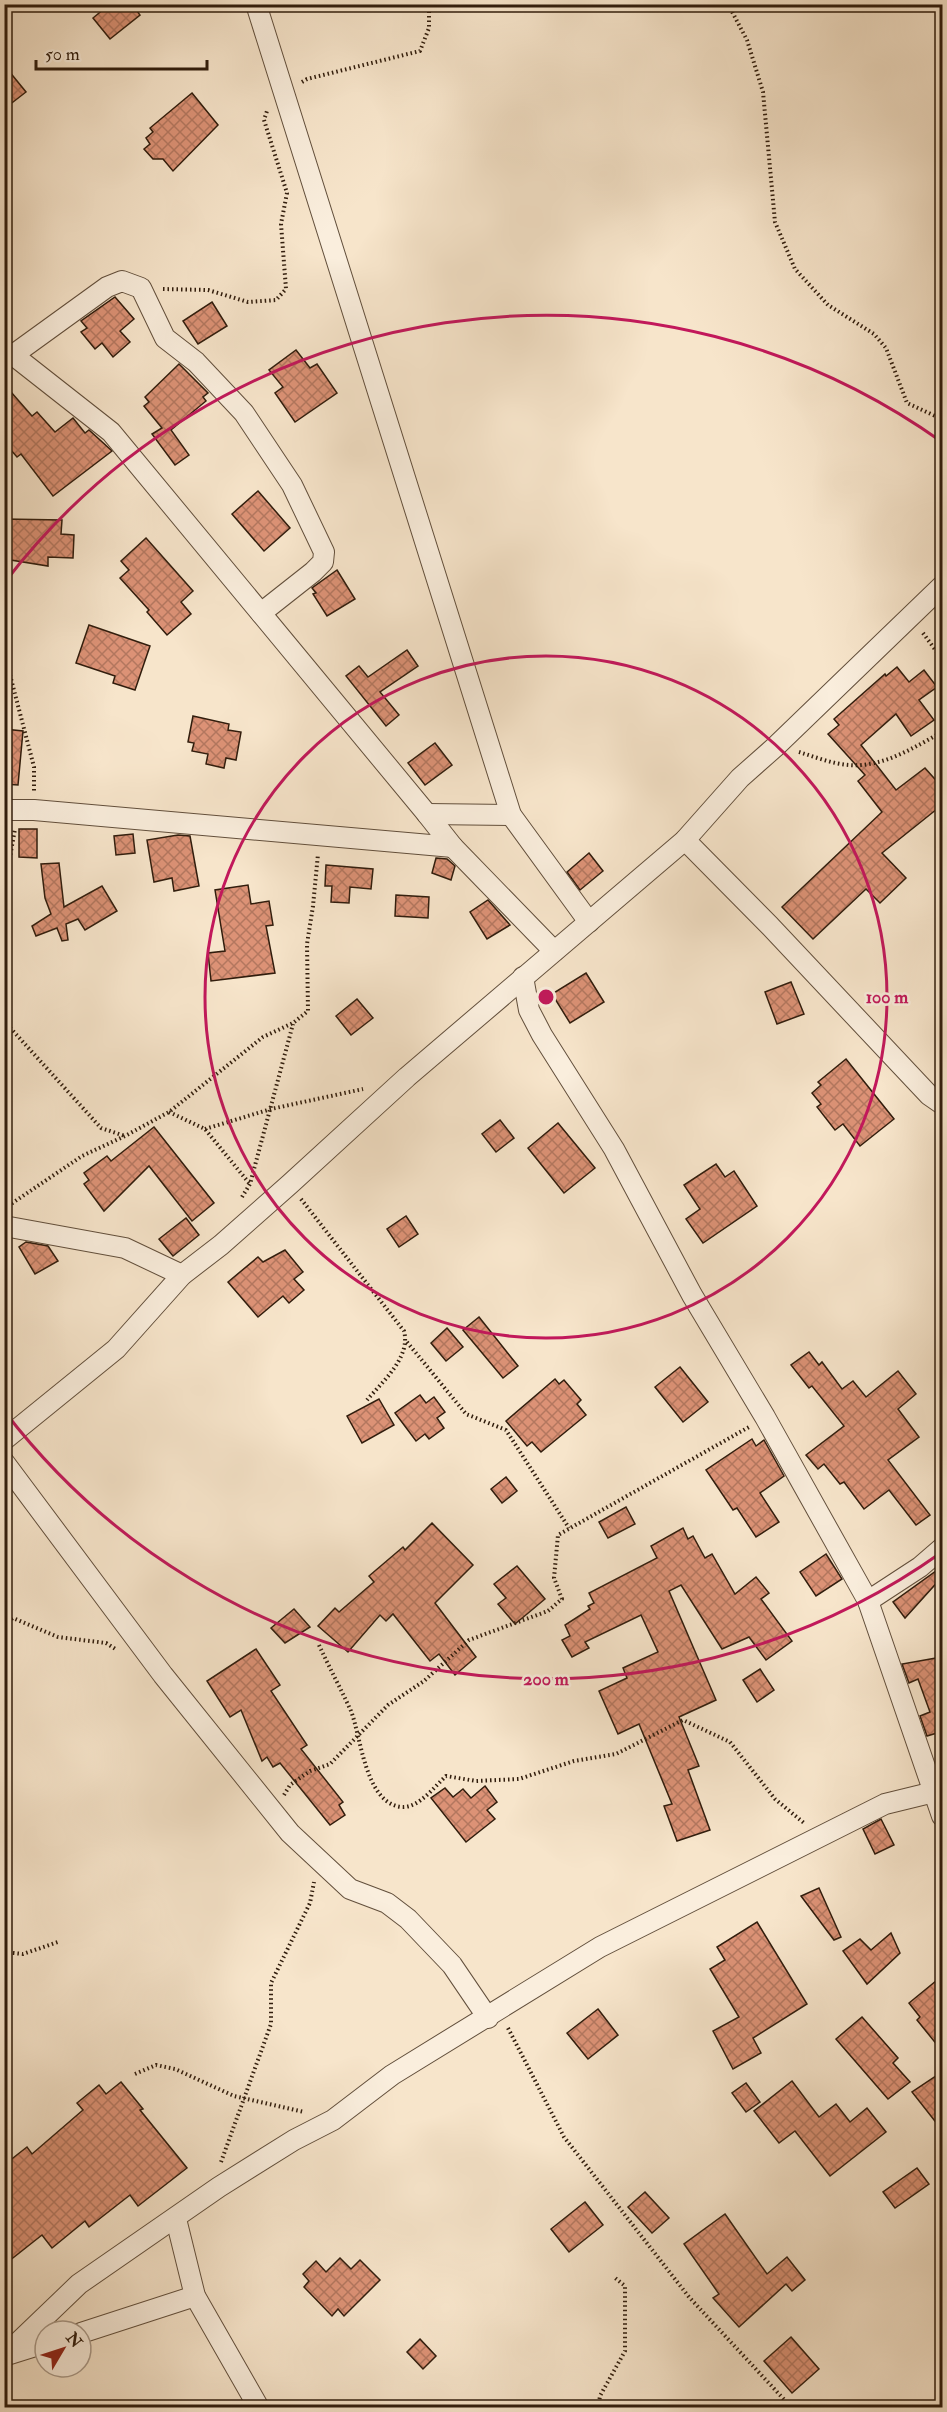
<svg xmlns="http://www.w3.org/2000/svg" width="947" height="2412" font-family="'IM FELL Double Pica',serif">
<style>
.building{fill:url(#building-cross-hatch);stroke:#311d0d;stroke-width:1.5}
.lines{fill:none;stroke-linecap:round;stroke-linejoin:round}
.minor-casing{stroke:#624f3c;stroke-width:22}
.path{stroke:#311d0d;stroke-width:4;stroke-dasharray:1.5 3;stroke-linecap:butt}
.minor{stroke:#faeedd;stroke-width:20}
.ring{fill:none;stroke:#c2185b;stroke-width:3}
.centre{fill:#c2185b;stroke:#faeedd;stroke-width:3}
.ring-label{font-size:18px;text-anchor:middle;font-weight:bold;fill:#c2185b;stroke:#faeedd;stroke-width:5;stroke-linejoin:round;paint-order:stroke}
</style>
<defs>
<pattern id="building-cross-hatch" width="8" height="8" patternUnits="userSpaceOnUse" patternTransform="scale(1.5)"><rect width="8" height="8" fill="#dc9276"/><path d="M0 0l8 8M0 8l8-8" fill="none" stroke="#b3775f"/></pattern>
</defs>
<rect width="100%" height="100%" fill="#f7e5cb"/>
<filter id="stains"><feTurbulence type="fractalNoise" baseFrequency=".00333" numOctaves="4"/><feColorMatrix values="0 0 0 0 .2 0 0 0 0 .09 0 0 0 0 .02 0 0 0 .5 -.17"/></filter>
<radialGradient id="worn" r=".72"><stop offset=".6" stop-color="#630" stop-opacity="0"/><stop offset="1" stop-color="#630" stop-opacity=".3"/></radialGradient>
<g class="building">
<path d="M110,4H132L140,15L110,39L93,18Z"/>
<path d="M4,65L26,92L4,109Z"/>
<path d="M192,93L218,125L173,171L163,159H153L144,149L150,144L146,138L153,132L150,128Z"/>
<path d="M115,297L134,319L120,331L130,342L113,357L102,343L95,349L81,332L87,328L81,321Z"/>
<path d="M212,302L227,326L198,344L183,321Z"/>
<path d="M296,350L310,368L317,364L337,393L295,422L275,393L283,387L269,370Z"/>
<path d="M179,364L208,393L203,397L206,401L171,430L189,455L175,465L152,434L162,428L144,406L149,402L145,397Z"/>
<path d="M4,384L32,416L37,412L55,432L73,418L85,433L89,430L112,451L53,496L21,454L17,457L4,442Z"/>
<path d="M258,491L290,528L264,551L232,514Z"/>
<path d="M4,519L62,520L61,534L74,535L73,558L48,557V566L11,560V548H4Z"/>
<path d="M146,538L193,591L181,602L191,614L167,635L147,612L149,610L120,578L129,570L121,561Z"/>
<path d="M337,570L355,599L327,616L313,594L316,593L312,588Z"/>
<path d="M89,625L150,646L135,690L113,683L115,676L76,663Z"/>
<path d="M407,650L418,666L380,692L399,715L386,726L346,676L359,666L368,677Z"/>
<path d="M897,667L909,682L924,670L937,687L919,700L934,720L911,736L896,714L861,745L896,790L925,768L942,787V805L882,853L906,878L880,903L866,889L813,939L782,907L882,812L858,781L865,775L828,734L839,725L834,719L885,674L886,676Z"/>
<path d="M193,716L229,724L228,730L241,732L236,760L226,758L224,768L206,764L208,754L192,751L194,743L188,742Z"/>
<path d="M4,729L23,731L18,785L4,784Z"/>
<path d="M435,743L452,765L425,785L408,763Z"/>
<path d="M19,829H37V858L19,857Z"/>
<path d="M133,834L135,853L116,855L114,836Z"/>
<path d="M178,835L190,836L199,886L174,891L172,878L154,882L147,840Z"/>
<path d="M589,853L603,871L580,890L567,872Z"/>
<path d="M436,858L447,859L455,866L451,880L432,873Z"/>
<path d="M59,863L64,907L102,886L117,911L85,930L78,919L66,924L68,940L62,941L57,928L36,936L32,926L51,914L45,898L41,864Z"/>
<path d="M326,865L373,869L371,889L350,887L349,903L331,902L332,886H325Z"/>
<path d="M248,885L251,904L269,901L273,925L266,926L275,973L211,981L208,953L225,951L215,890Z"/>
<path d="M396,895L429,897L428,918L395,916Z"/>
<path d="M488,900L510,925L487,939L470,912Z"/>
<path d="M586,973L604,1002L570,1023L552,994Z"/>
<path d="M791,982L804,1014L777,1024L765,992Z"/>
<path d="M357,999L373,1018L351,1035L336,1016Z"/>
<path d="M846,1059L894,1119L860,1146L843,1124L835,1130L817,1107L821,1104L812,1093L821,1085L818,1082Z"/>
<path d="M500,1120L514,1138L496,1152L482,1134Z"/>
<path d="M558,1123L595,1168L564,1193L528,1148Z"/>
<path d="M154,1127L214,1203L192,1221L149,1166L104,1211L84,1184L89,1180L84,1173L107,1156L111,1161Z"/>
<path d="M716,1164L725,1177L734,1171L757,1206L703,1243L686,1219L700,1209L684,1185Z"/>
<path d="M406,1216L418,1234L399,1247L387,1229Z"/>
<path d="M186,1218L199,1235L173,1256L159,1239Z"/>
<path d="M26,1242L48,1246L58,1261L35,1274L19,1247Z"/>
<path d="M285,1250L303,1272L294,1279L304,1290L289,1303L283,1296L258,1317L228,1282L258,1257L263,1262Z"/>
<path d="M479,1317L518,1366L503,1378L463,1330Z"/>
<path d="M447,1328L463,1347L446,1361L431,1343Z"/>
<path d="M809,1352L819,1365L822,1362L842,1389L853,1381L866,1397L898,1371L916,1394L898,1409L919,1437L888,1460L930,1515L916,1525L889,1490L864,1509L844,1482L840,1484L824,1464L818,1469L806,1455L844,1426L812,1386L809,1388L791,1365Z"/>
<path d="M680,1367L708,1402L683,1422L655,1387Z"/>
<path d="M555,1379L559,1384L564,1380L581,1400L577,1404L586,1415L541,1452L532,1442L527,1446L506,1421Z"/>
<path d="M420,1395L426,1403L434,1397L445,1412L437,1418L444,1428L429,1439L425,1434L416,1441L395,1413Z"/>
<path d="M379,1399L394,1425L362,1443L347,1416Z"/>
<path d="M752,1439L756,1446L764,1440L784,1476L760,1493L779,1522L756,1537L737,1508L733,1510L706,1470Z"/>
<path d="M506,1477L517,1491L502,1503L491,1489Z"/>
<path d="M626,1507L635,1524L608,1538L599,1522Z"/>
<path d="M432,1523L473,1565L435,1603L476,1657L455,1675L439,1654L430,1661L393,1614L386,1621L380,1615L348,1652L318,1626L335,1608L339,1612L374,1582L369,1576L403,1547L405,1550Z"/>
<path d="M683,1528L688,1539L693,1536L705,1558L712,1554L735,1594L756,1577L769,1593L761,1599L792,1641L766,1660L749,1637L722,1649L681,1585L669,1591L716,1700L679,1717L699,1766L688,1770L710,1830L677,1841L664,1806L672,1804L639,1724L618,1734L599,1691L627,1678L623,1668L658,1652L641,1615L585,1642L589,1648L572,1657L562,1640L570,1636L565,1625L590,1609L588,1606L594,1603L589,1593L657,1558L651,1546Z"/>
<path d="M826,1554L842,1579L816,1596L800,1572Z"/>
<path d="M517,1566L545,1599L515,1624L498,1604L506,1598L494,1584Z"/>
<path d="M936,1571L942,1577L905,1618L893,1602Z"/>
<path d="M294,1609L310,1627L285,1643L271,1628Z"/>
<path d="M256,1649L280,1685L271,1691L307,1745L301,1749L343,1802L339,1805L345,1815L330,1825L280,1763L273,1767L267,1757L262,1761L241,1710L230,1717L207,1681Z"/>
<path d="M942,1657V1740H940L937,1733L927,1736L920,1716L930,1712L918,1679L909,1683L902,1664Z"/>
<path d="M760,1669L774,1690L757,1702L743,1680Z"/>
<path d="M485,1786L497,1802L487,1810L495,1819L466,1842L431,1798L445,1788L453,1797L463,1789L471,1798Z"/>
<path d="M881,1819L894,1845L875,1854L863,1829Z"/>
<path d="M819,1888L841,1937L834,1940L801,1896Z"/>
<path d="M757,1922L807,2004L753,2038L761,2053L733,2069L713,2031L739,2017L710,1969L725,1960L717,1947Z"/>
<path d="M891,1933L900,1953L867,1984L843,1951L860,1939L871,1950Z"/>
<path d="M942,1976V2051L917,2020L920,2017L909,2003Z"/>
<path d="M598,2009L618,2035L588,2059L567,2033Z"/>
<path d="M862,2017L898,2058L893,2063L910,2082L888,2099L836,2039Z"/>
<path d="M942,2072V2130L912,2092Z"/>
<path d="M792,2081L819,2117L836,2104L850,2122L867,2108L886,2132L830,2176L795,2131L779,2143L754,2111Z"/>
<path d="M121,2082L143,2109L140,2110L187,2168L138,2206L130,2195L89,2227L85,2221L52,2248L42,2235L4,2265V2165L27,2147L32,2154L83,2110L77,2103L99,2085L106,2094Z"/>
<path d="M746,2083L760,2102L746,2112L732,2093Z"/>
<path d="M917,2168L929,2184L895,2208L883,2192Z"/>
<path d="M645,2192L669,2218L652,2233L628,2207Z"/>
<path d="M585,2202L603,2225L569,2252L551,2229Z"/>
<path d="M725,2214L767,2274L787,2257L805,2280L792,2291L786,2284L739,2327L713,2298L719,2294L684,2244Z"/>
<path d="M340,2258L351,2269L360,2260L380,2280L344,2316L338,2309L332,2316L304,2287L309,2281L303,2274L316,2261L326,2272Z"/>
<path d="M791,2337L819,2369L792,2393L764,2361Z"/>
<path d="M420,2339L436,2356L423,2369L407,2352Z"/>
</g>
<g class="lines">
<g class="minor-casing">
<g id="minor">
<path d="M256,4L511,815L589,922"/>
<path d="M4,351L13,355L111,432L427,814L453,847L554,951"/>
<path d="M13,355L107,287L122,281L141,288L165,338L196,362L244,413L292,485L324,552L323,562L313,572L261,613"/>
<path d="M4,810H34L453,847"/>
<path d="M427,814L511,815"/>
<path d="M685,840L770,926L929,1095L942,1104"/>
<path d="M523,977L529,1010L542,1035L614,1149L692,1295L765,1417L868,1601L942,1816"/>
<path d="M4,1226L125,1248L182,1275"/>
<path d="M4,1440L116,1349L182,1275L221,1245L290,1184L407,1077L685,840L740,778L775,747L942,586"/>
<path d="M4,1462L163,1675L290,1833L350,1889L387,1903L408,1919L452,1965L488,2018"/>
<path d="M868,1601L920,1567L942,1548"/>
<path d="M176,2219L195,2296L259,2408"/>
<path d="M81,2333L195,2296"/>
<path d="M10,2354L45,2343"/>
<path d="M4,2356L79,2284L219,2187L294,2140L333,2120L392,2075L600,1947L885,1804L934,1792"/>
</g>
</g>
<g class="path">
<path d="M728,4L747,40L763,92L775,222L795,269L828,305L874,334L886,348L907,403L942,419"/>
<path d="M302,82L307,79L420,51L429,28V4"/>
<path d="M163,289L208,290L248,302L276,300L286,289L281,224L287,193L264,120L267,111"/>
<path d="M923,633L942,659"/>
<path d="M10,675L34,767V791"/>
<path d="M799,752C815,757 833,764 849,765C882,768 915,747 942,732"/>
<path d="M4,890L15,829"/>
<path d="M4,1021L101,1128L125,1136"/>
<path d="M169,1112L205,1129L249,1183"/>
<path d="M205,1129L271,1109L363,1089"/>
<path d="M242,1197L250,1184L293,1024"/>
<path d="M301,1199L404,1331C411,1357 383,1381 367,1400"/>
<path d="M8,1206L82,1156L125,1136L169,1112L263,1037L293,1023L308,1011L307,944L313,906L318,854"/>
<path d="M407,1342L466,1414L506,1430L569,1528"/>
<path d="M4,1624L13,1618L58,1637L106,1643L117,1650"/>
<path d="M319,1645C329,1667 341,1689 351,1711C361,1736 365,1804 402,1807C419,1808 435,1786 446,1776L476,1781L519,1779L574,1761L616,1754L683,1720L730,1742L775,1799L804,1823"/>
<path d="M284,1795L290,1785L310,1771L330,1764L388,1705L424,1681L469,1640L548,1611L562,1599L554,1578L558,1535L749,1427"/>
<path d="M4,1952L23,1954L58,1942"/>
<path d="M508,2028L564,2137L689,2297L792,2408"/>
<path d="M135,2074L156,2065L175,2069L234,2096L304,2112"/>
<path d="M221,2162L271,2024V1983L310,1903L314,1882"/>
<path d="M598,2408L600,2396L625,2351V2286L614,2277"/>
</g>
<use href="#minor" class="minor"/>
</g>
<g class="ring">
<circle cx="546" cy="997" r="341"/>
<path d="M942 1552A682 682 0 0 1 5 1412M5 582A682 682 0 0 1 942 442"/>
</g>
<circle cx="546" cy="997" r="9" class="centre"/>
<g class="ring-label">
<text x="887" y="1003">100 m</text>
<text x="546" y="1685">200 m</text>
</g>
<rect width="947" height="2412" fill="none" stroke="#f7e5cb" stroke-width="24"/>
<rect x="6" y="6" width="935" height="2400" fill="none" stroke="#311d0d" stroke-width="3"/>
<rect x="12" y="12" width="923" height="2388" fill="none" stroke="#311d0d" stroke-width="1.5"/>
<g transform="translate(63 2349) rotate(51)"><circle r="28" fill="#faeedd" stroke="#aa9a8a" stroke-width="1.5"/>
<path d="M0-4.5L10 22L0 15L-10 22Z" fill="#8f2418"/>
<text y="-9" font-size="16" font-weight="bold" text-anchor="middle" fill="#311d0d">N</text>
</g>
<path d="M36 60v9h171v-9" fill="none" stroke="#311d0d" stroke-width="3"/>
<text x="45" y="60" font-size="18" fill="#311d0d" stroke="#faeedd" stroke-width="4.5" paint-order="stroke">50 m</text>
<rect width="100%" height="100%" filter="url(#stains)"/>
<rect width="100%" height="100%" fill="url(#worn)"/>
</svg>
